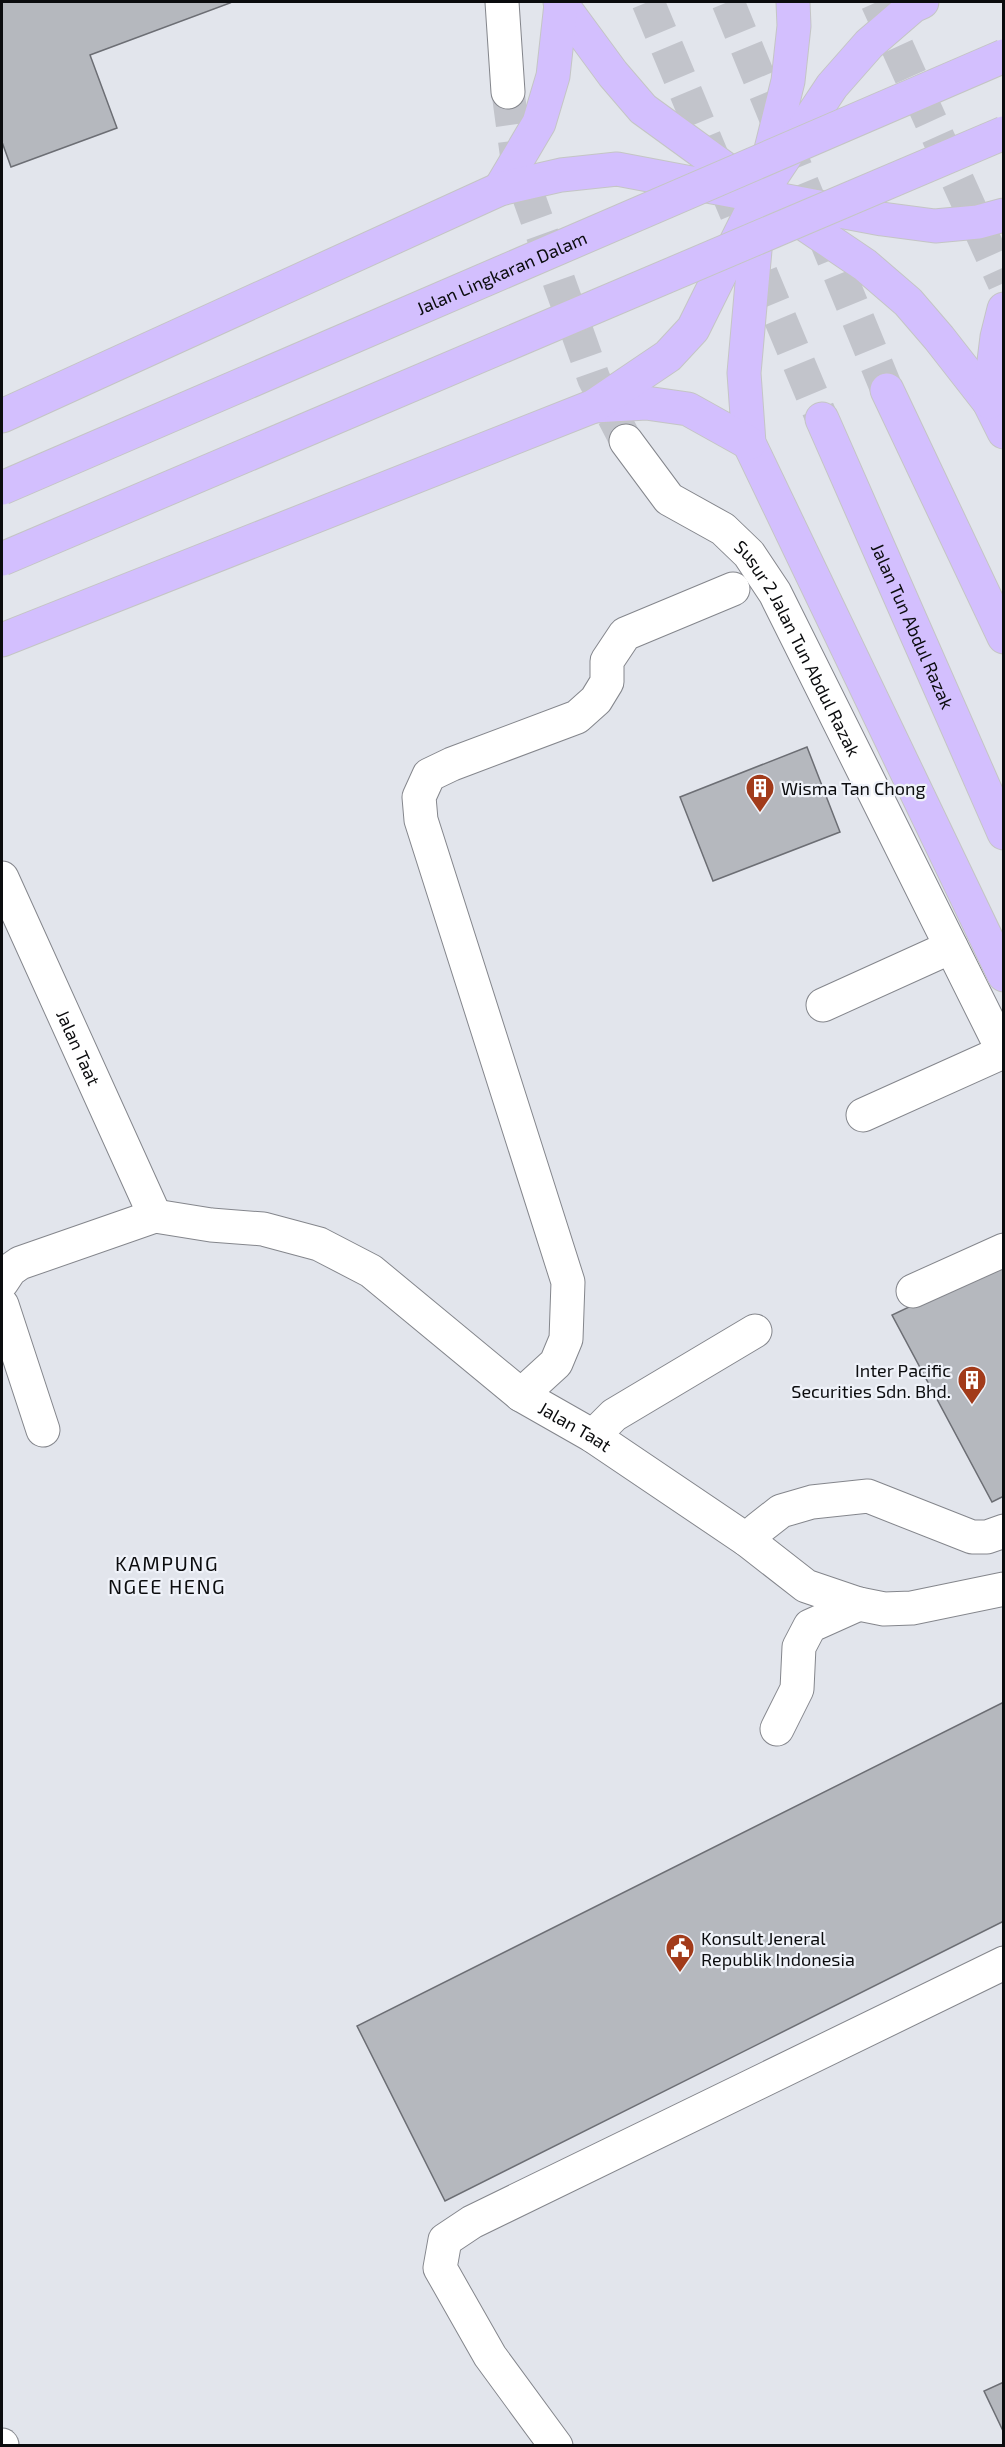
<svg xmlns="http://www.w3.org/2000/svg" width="1005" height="2447" font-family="'Exo 2',sans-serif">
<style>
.building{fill:#b5b8be;stroke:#6c6e74;stroke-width:1.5}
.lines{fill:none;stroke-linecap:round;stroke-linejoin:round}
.minor-tunnel{stroke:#c2c4cb;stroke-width:33;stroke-dasharray:33 16;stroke-linecap:butt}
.highway-tunnel{stroke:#c2c4cb;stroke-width:33;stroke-dasharray:33 16;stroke-linecap:butt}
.minor-casing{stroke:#84868c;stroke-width:35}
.highway-casing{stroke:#c4c5c5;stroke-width:35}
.minor{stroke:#fff;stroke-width:33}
.highway{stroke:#d3bffe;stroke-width:33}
.highway-bridge-casing{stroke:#c4c5c5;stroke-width:35;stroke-linecap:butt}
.highway-bridge{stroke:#d3bffe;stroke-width:33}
.labels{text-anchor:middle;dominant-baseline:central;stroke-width:4.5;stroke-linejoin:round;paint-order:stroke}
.street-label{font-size:18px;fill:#0b0c0e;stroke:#eff2f9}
.poi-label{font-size:18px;fill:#0b0c0e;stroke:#eff2f9;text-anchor:start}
.neighbourhood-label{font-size:20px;letter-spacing:1.5px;fill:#0b0c0e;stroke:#eff2f9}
</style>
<rect width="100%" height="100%" fill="#e2e5ec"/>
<g class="building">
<path d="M2,2H229L230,3L90,55L117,128L11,167L2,142Z"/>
<path d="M807,747L840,832L713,881L680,797Z"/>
<path d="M1004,1262V1496L992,1502L892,1315Z"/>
<path d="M1004,1702V1921L445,2201L357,2026Z"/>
<path d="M1004,2382V2433L984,2391Z"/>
</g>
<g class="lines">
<g class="minor-tunnel">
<path d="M877,2L1004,283"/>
<path d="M508,92L518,167L594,379L626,441"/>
</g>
<g class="highway-tunnel">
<path d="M648,2L822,419"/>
<path d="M728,2L887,390"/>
</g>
<g class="minor-casing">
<g id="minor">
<path d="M502,2L508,92"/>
<path id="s1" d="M626,441L669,499L723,529L749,554L775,593L1004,1053"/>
<path id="s2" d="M2,878L155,1216"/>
<path d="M823,1005L951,947"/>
<path d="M863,1115L1003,1052"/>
<path id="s3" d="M2,1282L10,1270L20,1263L155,1216L211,1225L263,1229L319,1244L371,1271L521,1395L593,1436L747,1540L806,1586L859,1604L884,1609L912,1608L1004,1589"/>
<path d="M913,1291L1004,1250"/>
<path d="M2,1305L43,1430"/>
<path d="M521,1395L556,1363L566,1339L568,1282L421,820L419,797L429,775L452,764L577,717L596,700L607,682V661L625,634L733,589"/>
<path d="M593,1436L614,1415L755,1331"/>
<path d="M747,1540L758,1529L781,1511L812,1502L868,1496L972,1537H987L1004,1531"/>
<path d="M777,1729L797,1689L799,1647L810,1626L859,1604"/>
<path d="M2,2445V2446"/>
<path d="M556,2446L490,2356L440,2268L445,2240L472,2222L1004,1963"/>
</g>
</g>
<g class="highway-casing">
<g id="highway">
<path d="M560,2L613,74L643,109L760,194L865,265L908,302L939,338L989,402L1004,432"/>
<path d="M793,2L794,26L788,81L760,194L744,373L749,443L1004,975"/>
<path d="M500,189L539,123L553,76L561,4"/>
<path d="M887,390L1004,637"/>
<path d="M989,402L997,337L1004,309"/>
<path d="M594,406L646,403L688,409L749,443"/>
<path d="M2,416L500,189L561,175L617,169L882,219L935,226L978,222L1004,215"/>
<path id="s4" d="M822,419L1004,833"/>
<path d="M2,640L594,406L668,356L693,329L760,194L832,86L869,44L913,6L922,2"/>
</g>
</g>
<use href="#minor" class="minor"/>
<use href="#highway" class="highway"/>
<g class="highway-bridge-casing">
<g id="highway-bridge">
<path id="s5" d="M2,488L1004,56"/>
<path d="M2,559L1004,133"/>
</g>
</g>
<use href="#highway-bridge" class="highway-bridge"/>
</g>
<defs>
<g id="building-pin" transform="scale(1.5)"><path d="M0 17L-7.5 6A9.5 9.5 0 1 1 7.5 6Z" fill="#a23b1a" stroke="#eff2f9"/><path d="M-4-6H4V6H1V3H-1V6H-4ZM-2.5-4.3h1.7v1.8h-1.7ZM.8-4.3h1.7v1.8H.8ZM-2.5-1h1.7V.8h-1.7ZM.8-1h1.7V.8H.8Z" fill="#fff"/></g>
<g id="civic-pin" transform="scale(1.5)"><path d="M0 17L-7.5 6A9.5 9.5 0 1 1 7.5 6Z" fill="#a23b1a" stroke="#eff2f9"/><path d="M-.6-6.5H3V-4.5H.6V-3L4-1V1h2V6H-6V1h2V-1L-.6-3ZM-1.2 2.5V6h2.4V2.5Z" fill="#fff"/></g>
</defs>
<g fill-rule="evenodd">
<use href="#building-pin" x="760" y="788"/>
<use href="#building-pin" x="972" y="1380"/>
<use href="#civic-pin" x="680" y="1948"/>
</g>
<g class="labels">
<g class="street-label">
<text stroke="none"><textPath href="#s5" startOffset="544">Jalan Lingkaran Dalam</textPath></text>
<text stroke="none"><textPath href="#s4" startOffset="226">Jalan Tun Abdul Razak</textPath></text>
<text stroke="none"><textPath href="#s1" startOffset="276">Susur 2 Jalan Tun Abdul Razak</textPath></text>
<text stroke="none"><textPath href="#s2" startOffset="186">Jalan Taat</textPath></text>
<text stroke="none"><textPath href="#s3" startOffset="652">Jalan Taat</textPath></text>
</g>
<g class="poi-label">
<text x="781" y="788">Wisma Tan Chong</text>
<text x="951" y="1370" text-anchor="end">Inter Pacific<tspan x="951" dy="21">Securities Sdn. Bhd.</tspan></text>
<text x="701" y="1938">Konsult Jeneral<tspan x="701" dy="21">Republik Indonesia</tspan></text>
</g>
<g class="neighbourhood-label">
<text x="167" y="1563">KAMPUNG<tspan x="167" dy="23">NGEE HENG</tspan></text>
</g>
</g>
<rect width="1005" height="2447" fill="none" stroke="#0b0c0e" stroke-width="6"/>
</svg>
